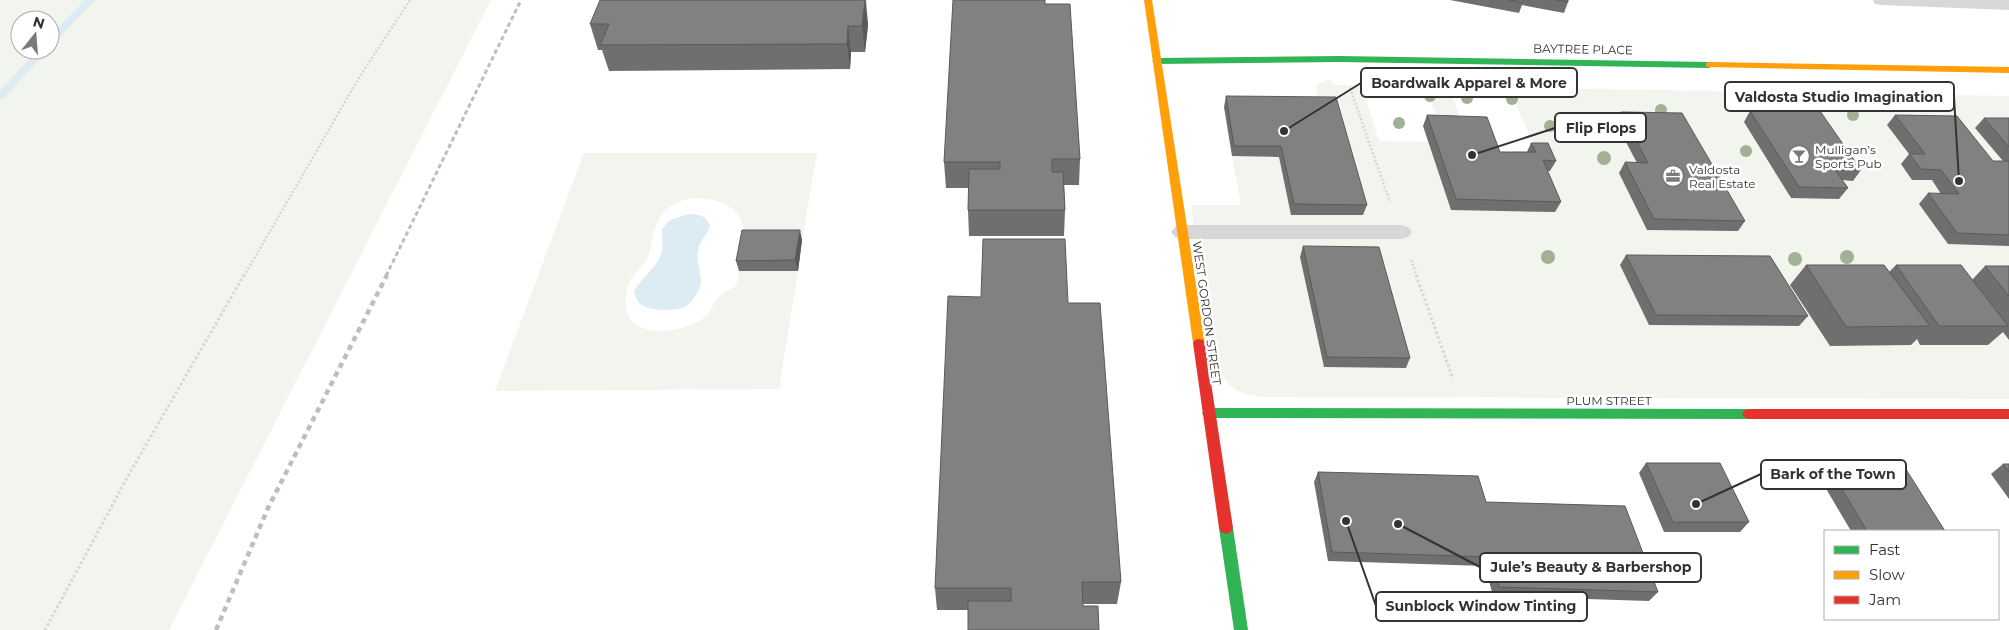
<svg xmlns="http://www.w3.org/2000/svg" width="2009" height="630" font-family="Montserrat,sans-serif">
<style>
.green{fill:#f1f5ed;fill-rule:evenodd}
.water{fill:#ddebf3}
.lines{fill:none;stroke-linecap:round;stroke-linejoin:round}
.stream{fill:#ddebf3;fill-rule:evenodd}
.path-far1{stroke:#d6d6d6;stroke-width:2.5;stroke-dasharray:2 2;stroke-linecap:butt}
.path{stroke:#d6d6d6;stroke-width:3;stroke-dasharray:2.5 2.5;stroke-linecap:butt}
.lane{fill:#d7d7d7;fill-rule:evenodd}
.fast{fill:#30b455;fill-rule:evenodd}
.slow{fill:#ff9f0a;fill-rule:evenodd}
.jam{fill:#e5322d;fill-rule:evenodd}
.rail-far1{stroke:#bebebe;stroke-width:3;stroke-dasharray:4.5 3;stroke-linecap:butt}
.rail{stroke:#bebebe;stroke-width:4.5;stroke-dasharray:5.5 4.5;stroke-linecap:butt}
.tree{fill:#a2b095}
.wall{fill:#6f6f6f}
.shaded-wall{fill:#5a5a5a}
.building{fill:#818181;stroke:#5a5a5a}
.labels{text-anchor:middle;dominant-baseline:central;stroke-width:5;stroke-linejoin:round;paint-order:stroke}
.street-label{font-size:12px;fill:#333;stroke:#fff}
.poi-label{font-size:12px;fill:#333;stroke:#fff;text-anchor:start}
.leader{fill:none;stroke:#333;stroke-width:2}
.callout-dot{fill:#333;stroke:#fff;stroke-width:2}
.callout{fill:#fff;stroke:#333;stroke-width:2}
.callout-label{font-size:14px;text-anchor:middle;font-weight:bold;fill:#333}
</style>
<rect width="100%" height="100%" fill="#fff"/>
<g class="green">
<path d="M0,0H491L169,630H0ZM20,20H50V50H20Z"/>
<path d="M1325,80H1331L1336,85H1367L2009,96V399L1262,397C1250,395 1240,394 1230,385C1209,365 1196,239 1191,205H1241L1232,156L1279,157L1321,108L1316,86L1321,82H1325ZM1365,96L1429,97L1440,126L1464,127L1452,96L1513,98L1538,154L1550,171H1538L1452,210L1428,142L1379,141Z"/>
<path d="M584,153H817L802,240H745C744,222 739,209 720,202C694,192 664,200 655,228C652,236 652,246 649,254C645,266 632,273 628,286C612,339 673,339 704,318C711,313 711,306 716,300C721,293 731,290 737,285L739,271H798L779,389L495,391Z"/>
</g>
<path class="water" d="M689,214C699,214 707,216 710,226C707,235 699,242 698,251C695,266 706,277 698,292C695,297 691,303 686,306C677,312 648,311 640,304C637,301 635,295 634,291C642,277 661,264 662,250C663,243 662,236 662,229L670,220Z"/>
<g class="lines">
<g class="stream">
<path d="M85,0H95L53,44L50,45V36Z"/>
<path d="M38,50H48L4,98L0,99V90Z"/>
</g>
<g class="path-far1">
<path d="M1350,88L1390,202"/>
<path d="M1411,260L1417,276"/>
<path d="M244,276L360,76L410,0"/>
</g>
<g class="path">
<path d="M1416,275L1453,379"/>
<path d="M45,630L128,476L244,275"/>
</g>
<g class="lane">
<path d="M1873,0H2009V10L1881,5L1875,4Z"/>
<path d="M1182,225H1401L1408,227L1412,232L1408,237L1401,239H1182L1175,237L1171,232L1175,227Z"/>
</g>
<g class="fast">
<path d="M1339,56L1709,62L1714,65L1709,68L1339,62L1157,64L1152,61L1157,58Z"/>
<path d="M1208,408L1748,409L1752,411L1754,414L1752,417L1748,419L1208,418L1204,416L1202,413L1204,410Z"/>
<path d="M1226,522L1231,524L1233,528L1248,630H1234L1219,528L1221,524Z"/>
</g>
<g class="slow">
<path d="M1144,0H1152L1205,343L1203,346H1195L1193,343Z"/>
<path d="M1709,62L2009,67V73L1706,67V63Z"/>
</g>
<g class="jam">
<path d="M1199,339L1203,340L1205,343L1233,528L1231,532L1226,534L1221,532L1219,528L1193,343L1195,340Z"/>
<path d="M1748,409H2009V419H1748L1744,417L1742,414L1744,411Z"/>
</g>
<path class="rail-far1" d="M386,276L521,0"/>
<path class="rail" d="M216,630L268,508L387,275"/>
</g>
<g class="tree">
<circle cx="1430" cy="96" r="6"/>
<circle cx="1467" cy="98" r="6"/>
<circle cx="1512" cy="99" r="6"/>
<circle cx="1661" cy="110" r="6"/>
<circle cx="1853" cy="115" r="6"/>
<circle cx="1399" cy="123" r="6"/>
<circle cx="1550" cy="126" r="6"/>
<circle cx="1603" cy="137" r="6"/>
<circle cx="1746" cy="151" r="6"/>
<circle cx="1604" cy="158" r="7"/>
<circle cx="1548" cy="257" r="7"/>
<circle cx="1847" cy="257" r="7"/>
<circle cx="1795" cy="259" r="7"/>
</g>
<g class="wall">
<path d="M866,0L868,25L865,52H851L850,69L609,71L602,50H598L590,24Z"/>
<path d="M1450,0H1568V2L1564,13L1522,5L1519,13Z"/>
<path d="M1045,4L1080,159L1079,185H1064L1065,210L1064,236H969L968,210L969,188H946L944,162Z"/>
<path d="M1756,87L1861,170L1853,181L1842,180L1848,188L1839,199L1791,198L1744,122L1750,111H1758L1749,98Z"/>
<path d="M1226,96L1367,205L1363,215H1291L1279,157L1232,156L1224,107Z"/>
<path d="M1621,112L1745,221L1738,231L1647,230L1619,173L1625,162L1637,163L1616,123Z"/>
<path d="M1427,115L1500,152H1527L1531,143L1556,161L1550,171H1547L1561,202L1555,212L1451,210L1423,126Z"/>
<path d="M1895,115L1993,161H2003L1975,128L1984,118H2009V246L1948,244L1919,204L1928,193L1941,194L1932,180H1912L1901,164L1909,154L1887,125Z"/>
<path d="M802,240L798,271H739L736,261Z"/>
<path d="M1303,246L1410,358L1406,368L1324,367L1300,257Z"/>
<path d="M1626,255L1808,316L1799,326L1649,325L1620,265Z"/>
<path d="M1806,265L1889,272L1896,265L1972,280L1985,266H2009V340L2003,332L1988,345H1920L1917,339L1911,345L1830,346L1790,285Z"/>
<path d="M1068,303L1121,582L1117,604H1083V606L968,610H937L935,588Z"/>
<path d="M1825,461L1945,531H1851L1815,470Z"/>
<path d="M1646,463L1749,522L1740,532H1664L1639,473Z"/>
<path d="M2003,464H2009V499L1991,474Z"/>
<path d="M1318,472L1486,502L1658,592L1649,601L1493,596L1485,566L1328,561L1314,482Z"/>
</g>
<g class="shaded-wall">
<path d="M865,0L868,25L865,52L862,26Z"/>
<path d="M848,26L851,52L850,69L847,44Z"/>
<path d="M800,230L802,240L798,271L795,260Z"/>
</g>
<g class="building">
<path d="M600,0H865L862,26H848L847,44L600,45L609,24H590Z"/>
<path d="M953,0H1045V4H1070L1080,159H1052V172H1063L1065,210H968L969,169H1000V162H944Z"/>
<path d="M1509,0H1523V3Z"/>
<path d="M1556,0H1568V2Z"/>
<path d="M1756,87L1771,88L1786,111H1820L1861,170H1835L1848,188L1799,187L1750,111H1772Z"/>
<path d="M1226,96L1336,97L1367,205L1294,204L1281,146H1234Z"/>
<path d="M1621,112L1682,113L1745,221L1654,219L1625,162L1648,163Z"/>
<path d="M1427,115L1487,117L1500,152H1536L1531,143H1548L1556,161L1543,160L1561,202L1456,199Z"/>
<path d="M1895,115L1957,116L1993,161H2009V235L1957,233L1928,193L1959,194L1941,170L1921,169L1909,154H1925Z"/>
<path d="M1984,118H2009V147Z"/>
<path d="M742,230H800L795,260L736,261Z"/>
<path d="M983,239H1065L1068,303H1100L1121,582H1082L1083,606H1098L1099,630H968V601H1011V588H935L948,296L981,297Z"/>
<path d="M1303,246L1379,247L1410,358L1327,357Z"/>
<path d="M1626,255L1770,256L1808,316L1656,315Z"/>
<path d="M1806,265H1884L1930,326L1846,327Z"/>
<path d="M1896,265H1961L2008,326H1939Z"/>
<path d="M1985,266H2009V296Z"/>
<path d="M1900,460L1945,531H1867L1825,461Z"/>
<path d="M1646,463H1720L1749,522H1673Z"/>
<path d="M2003,464H2009V472Z"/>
<path d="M1318,472L1478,476L1486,502L1625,506L1658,592L1499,587L1491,557L1332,552Z"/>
</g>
<defs>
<g id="bar-ring" transform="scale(1.125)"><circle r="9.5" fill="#fff" stroke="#7a7a7a" stroke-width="1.5"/><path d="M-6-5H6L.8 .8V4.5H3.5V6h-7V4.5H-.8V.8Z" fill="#7a7a7a"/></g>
<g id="office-ring" transform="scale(1.125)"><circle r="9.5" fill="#fff" stroke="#7a7a7a" stroke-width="1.5"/><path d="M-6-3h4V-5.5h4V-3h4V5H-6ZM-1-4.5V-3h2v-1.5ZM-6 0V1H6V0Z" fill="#7a7a7a"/></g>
</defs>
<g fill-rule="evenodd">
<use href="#bar-ring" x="1799" y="156"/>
<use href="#office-ring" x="1673" y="176"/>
</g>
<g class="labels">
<g class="street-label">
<text transform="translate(1583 49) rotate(1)">BAYTREE PLACE</text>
<text transform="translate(1207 313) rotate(82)">WEST GORDON STREET</text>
<text x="1609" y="400">PLUM STREET</text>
</g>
<g class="poi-label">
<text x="1815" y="149">Mulligan’s<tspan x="1815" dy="14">Sports Pub</tspan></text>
<text x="1689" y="169">Valdosta<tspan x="1689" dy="14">Real Estate</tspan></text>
</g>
</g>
<path class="leader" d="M1284 131L1361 83M1959 181L1954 97M1472 155L1555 128M1696 504L1761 474M1398 524L1480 567M1346 521L1376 606"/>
<g class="callout-dot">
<circle cx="1284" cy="131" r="5"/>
<circle cx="1959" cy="181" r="5"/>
<circle cx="1472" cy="155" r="5"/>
<circle cx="1696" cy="504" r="5"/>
<circle cx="1398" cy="524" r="5"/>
<circle cx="1346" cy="521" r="5"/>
</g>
<g class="callout">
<rect x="1361" y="68" width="216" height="29" rx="5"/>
<rect x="1725" y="82" width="229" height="29" rx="5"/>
<rect x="1555" y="113" width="91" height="29" rx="5"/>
<rect x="1761" y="460" width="145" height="29" rx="5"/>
<rect x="1480" y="553" width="221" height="29" rx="5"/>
<rect x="1376" y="592" width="211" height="29" rx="5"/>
</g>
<g class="callout-label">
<text x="1469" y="88">Boardwalk Apparel &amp; More</text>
<text x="1839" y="102">Valdosta Studio Imagination</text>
<text x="1601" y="133">Flip Flops</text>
<text x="1833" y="479">Bark of the Town</text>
<text x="1591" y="572">Jule’s Beauty &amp; Barbershop</text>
<text x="1481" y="611">Sunblock Window Tinting</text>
</g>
<rect x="1824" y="530" width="175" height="90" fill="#ffffff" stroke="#adadad"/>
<rect x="1834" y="546" width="25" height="8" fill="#30b455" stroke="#adadad"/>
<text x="1869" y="555" font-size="15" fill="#333333">Fast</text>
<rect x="1834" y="571" width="25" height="8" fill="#ff9f0a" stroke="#adadad"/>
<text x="1869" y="580" font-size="15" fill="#333333">Slow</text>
<rect x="1834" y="596" width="25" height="8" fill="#e5322d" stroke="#adadad"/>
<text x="1869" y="605" font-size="15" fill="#333333">Jam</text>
<g transform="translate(35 35) rotate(17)"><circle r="24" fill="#ffffff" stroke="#adadad"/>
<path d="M0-4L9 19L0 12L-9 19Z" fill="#7a7a7a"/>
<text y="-8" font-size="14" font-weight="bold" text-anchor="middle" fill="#333333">N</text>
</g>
</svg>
